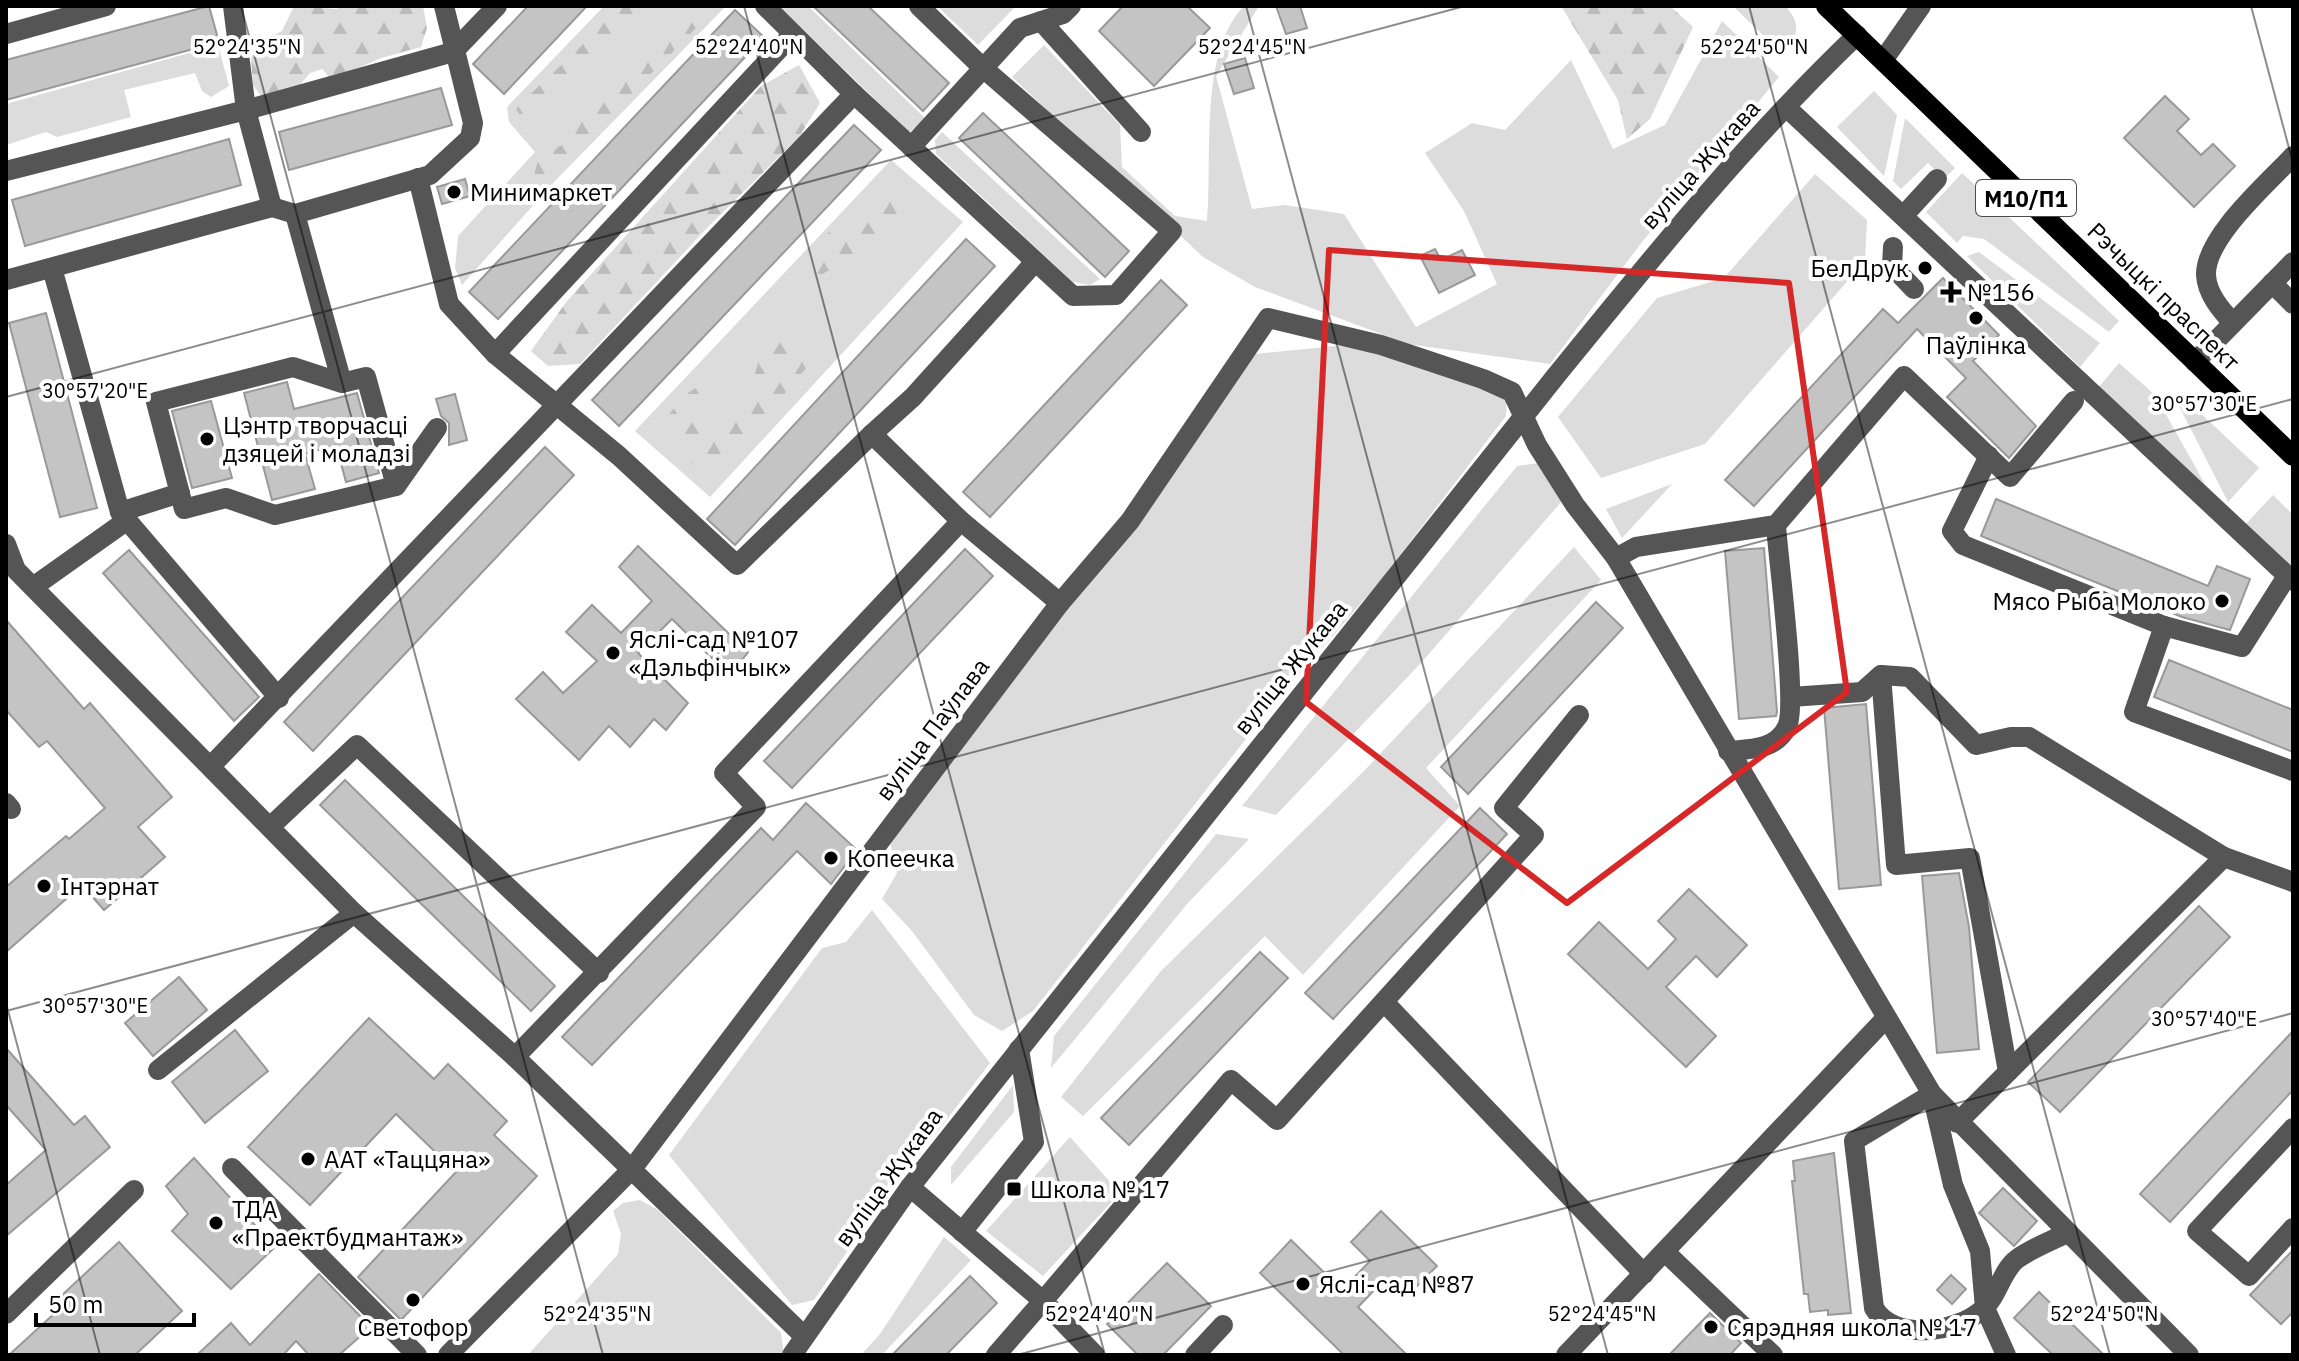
<svg xmlns="http://www.w3.org/2000/svg" width="2299" height="1361" font-family="'IBM Plex Sans',sans-serif">
<style>
.grass{fill:#dcdcdc}
.forest{fill:url(#forest-firs)}
.building{fill:#c4c4c4;stroke:#999;stroke-width:2}
.lines{fill:none;stroke-linecap:round;stroke-linejoin:round}
.minor{stroke:#555;stroke-width:20}
.major{stroke:#000;stroke-width:20}
.marked{fill:none;stroke:#d62828;stroke-width:6;stroke-linejoin:round}
.ticks{fill:none;stroke:#000;stroke-width:2;stroke-opacity:0.45}
.poi-dot{fill:#000;stroke:#fff;stroke-width:3}
.labels{text-anchor:middle;dominant-baseline:central;stroke-width:8;stroke-linejoin:round;paint-order:stroke}
.shield{fill:#fff;stroke:#4c4c4c;stroke-width:2}
.shield-label{font-size:22px;font-weight:bold;fill:#000}
.street-label{font-size:24px;fill:#000;stroke:#fff}
.poi-label{font-size:24px;fill:#000;stroke:#fff;text-anchor:start}
.ticks-label{font-size:20px;text-anchor:middle;fill:#000;stroke:#fff;stroke-width:8;stroke-linejoin:round;paint-order:stroke}
</style>
<defs>
<pattern id="forest-firs" width="22" height="20" patternUnits="userSpaceOnUse" patternTransform="scale(2)"><rect width="22" height="20" fill="#dcdcdc"/><path d="M5 1l3.5 6h-7zM16 11l3.5 6h-7z" fill="#bbb"/></pattern>
</defs>
<rect width="100%" height="100%" fill="#fff"/>
<g class="grass">
<path d="M604,6H726L555,181L462,285L455,268L458,236L535,152L509,122L507,107Z"/>
<path d="M779,6H808L927,120L909,132Z"/>
<path d="M937,6H1016L978,45Z"/>
<path d="M1244,6H1259L1216,76L1252,209L1285,205L1344,214L1416,327L1497,284L1464,211L1425,153L1472,123L1505,130L1571,60L1613,149L1665,125L1722,21L1779,77L1642,242L1550,364L1408,344L1255,287L1203,257L1012,77L1044,45L1120,125L1122,167L1175,216L1207,221C1213,159 1198,53 1244,6Z"/>
<path d="M1733,6H1785C1802,23 1798,38 1783,55Z"/>
<path d="M218,45L229,86L211,97L202,91L195,73L124,90L131,117L57,137L46,132L6,145V104Z"/>
<path d="M1874,91L1897,115L1884,176L1837,127Z"/>
<path d="M1905,118L1955,168L1944,179L1928,163L1901,189L1893,181Z"/>
<path d="M942,132L1100,279L1090,285L1073,282L936,154L935,140Z"/>
<path d="M891,160L963,222L710,497L635,431Z"/>
<path d="M1962,173L2119,321L2109,332L1984,239L1963,236L1957,243L1926,212Z"/>
<path d="M1815,174L1867,220L1865,261L1705,444L1601,478L1558,417L1657,298L1724,278Z"/>
<path d="M1979,252L2100,343L2080,367L1967,256Z"/>
<path d="M1345,345L1448,372L1507,396L1506,416L1381,580L1267,712L1033,1011L1002,1031L974,1015L912,931L882,899L897,873L890,842L1074,601L1244,355Z"/>
<path d="M2119,363L2155,395L2206,486L2098,388Z"/>
<path d="M2173,394H2180L2259,468L2228,502Z"/>
<path d="M1540,463L1562,501L1421,663L1276,815L1242,806L1517,466Z"/>
<path d="M1672,484L1622,538L1606,509Z"/>
<path d="M2273,495L2293,515V573L2244,526Z"/>
<path d="M1574,547L1601,580L1426,768L1460,806L1303,975L1265,936L1083,1116L1061,1097L1161,971L1365,770Z"/>
<path d="M1216,834L1249,839L1188,903L1051,1068L1054,1036Z"/>
<path d="M872,910L990,1063L862,1230L814,1300L792,1305L669,1155L822,948L846,942Z"/>
<path d="M1013,1085L1014,1112L951,1185V1167Z"/>
<path d="M1070,1137L1120,1193L1043,1276L986,1231Z"/>
<path d="M640,1200L658,1210L781,1333L784,1355H528L618,1254L621,1234L613,1211L623,1203Z"/>
<path d="M944,1237L971,1260L882,1355H861L880,1334Z"/>
</g>
<g class="forest">
<path d="M294,6L337,9L341,6H423L427,28L421,47L381,58L332,80L322,69L310,73L299,86L261,96L253,85L251,58L260,42L282,31Z"/>
<path d="M618,6H654L636,24L594,52L580,79L552,111L526,125L516,109C549,74 588,44 618,6Z"/>
<path d="M682,6H705L699,25L553,173L530,191L539,156L562,145L616,81L653,59L683,12Z"/>
<path d="M1561,6H1670L1693,27L1650,119L1627,139L1618,100Z"/>
<path d="M799,65L820,103L799,137L707,228L580,364L548,366L531,351L567,301L761,86Z"/>
<path d="M889,191L907,194L917,218L897,219L853,256L819,276L808,247Z"/>
<path d="M792,329L813,360L743,443L701,472L657,429L685,395L705,382L685,422H725L753,381L762,348Z"/>
</g>
<g class="building">
<path d="M209,6L219,42L6,100V60Z"/>
<path d="M528,6H587L504,94L473,64Z"/>
<path d="M813,6H868L949,83L923,111Z"/>
<path d="M1123,6H1187L1210,28L1154,86L1099,31Z"/>
<path d="M1276,6H1300L1307,28L1286,34Z"/>
<path d="M735,10L764,37L498,319L469,292Z"/>
<path d="M1245,58L1254,88L1234,94L1224,64Z"/>
<path d="M441,88L452,125L289,170L279,132Z"/>
<path d="M2165,96L2189,119L2177,131L2201,155L2213,144L2235,166L2194,207L2124,138Z"/>
<path d="M983,113L1129,251L1105,277L959,138Z"/>
<path d="M854,125L881,150L619,426L592,400Z"/>
<path d="M229,139L241,185L25,246L12,200Z"/>
<path d="M465,179L470,196L442,204L437,187Z"/>
<path d="M966,239L995,266L735,545L707,519Z"/>
<path d="M1435,249L1441,260L1462,250L1475,275L1439,293L1420,256Z"/>
<path d="M1943,278L1999,335L1973,361L2036,426L2009,458L1947,397L1966,378L1917,329L1754,506L1725,480L1883,309L1898,323Z"/>
<path d="M1161,280L1187,305L990,517L963,492Z"/>
<path d="M46,313L97,508L60,517L9,323Z"/>
<path d="M287,382L294,409L357,393L379,473L346,482L336,445L305,454L315,489L272,500L244,393Z"/>
<path d="M455,394L467,440L449,445V423L441,416L436,399Z"/>
<path d="M211,401L232,478L192,488L172,411Z"/>
<path d="M545,447L574,475L313,751L284,722Z"/>
<path d="M1996,499L2208,586L2217,566L2250,579L2230,630L2182,617L1981,536Z"/>
<path d="M638,546L748,652L730,676L672,619L638,653L688,703L666,730L654,719L630,747L609,726L579,760L516,699L543,672L563,693L597,661L566,632L592,605L621,633L652,601L619,567Z"/>
<path d="M1764,548L1777,712L1776,716L1739,719L1725,551Z"/>
<path d="M965,549L993,576L792,788L764,761Z"/>
<path d="M129,550L259,697L234,721L103,573Z"/>
<path d="M1596,602L1623,628L1468,794L1441,767Z"/>
<path d="M6,620L84,709L90,703L172,797L138,827L165,857L104,910L82,885L6,952V887L66,836L69,839L105,808L47,741L39,747L6,710Z"/>
<path d="M2169,660L2293,710V752L2154,697Z"/>
<path d="M1866,704L1881,885L1839,889L1824,708Z"/>
<path d="M345,780L555,986L531,1011L320,805Z"/>
<path d="M806,803L857,850L831,884L797,851L592,1065L562,1037L761,828L773,840Z"/>
<path d="M1480,808L1507,834L1333,1019L1305,993Z"/>
<path d="M1959,873L1969,927L1979,1049L1937,1053L1922,876Z"/>
<path d="M1689,889L1747,945L1717,977L1696,956L1666,987L1716,1036L1686,1067L1568,954L1599,922L1648,969L1676,939L1658,921Z"/>
<path d="M2199,906L2230,937L2060,1112L2028,1082Z"/>
<path d="M1260,952L1288,978L1129,1145L1101,1118Z"/>
<path d="M179,977L207,1010L153,1056L125,1023Z"/>
<path d="M369,1018L434,1079L448,1064L507,1121L494,1135L537,1176L401,1320L358,1277L456,1172L396,1114L310,1205L248,1147Z"/>
<path d="M235,1030L268,1071L205,1123L172,1082Z"/>
<path d="M2293,1031V1090L2170,1222L2140,1194Z"/>
<path d="M6,1048L74,1125L85,1116L110,1147L6,1236V1185L46,1150L6,1105Z"/>
<path d="M1834,1153L1851,1313L1828,1315V1310L1810,1312L1808,1294H1804L1792,1181H1795L1793,1161Z"/>
<path d="M194,1158L275,1247L231,1289L172,1231L188,1214L166,1186Z"/>
<path d="M2003,1188L2037,1221L2014,1246L1979,1213Z"/>
<path d="M1381,1211L1437,1266L1406,1297L1386,1278L1358,1307L1407,1355H1344L1260,1273L1291,1240L1342,1290L1370,1261L1351,1242Z"/>
<path d="M119,1242L182,1311L135,1355H9L67,1302L61,1296Z"/>
<path d="M2293,1250V1312L2281,1324L2250,1295Z"/>
<path d="M1167,1263L1211,1306L1163,1355H1138L1107,1324Z"/>
<path d="M319,1274L371,1327L339,1355H309L296,1341L283,1355H197L231,1323L250,1345Z"/>
<path d="M1951,1275L1966,1289L1952,1304L1937,1290Z"/>
<path d="M970,1276L997,1303L946,1355H892Z"/>
<path d="M2039,1292L2104,1355H2053L2014,1318Z"/>
<path d="M1710,1313L1741,1343L1730,1355H1669Z"/>
</g>
<g class="lines">
<g class="minor">
<path d="M233,6L246,110L272,207"/>
<path d="M765,6L854,94L1073,296L1116,295L1172,231L983,68L919,6"/>
<path d="M1041,21L1141,132"/>
<path d="M6,34L106,6"/>
<path d="M1884,59L1921,6"/>
<path d="M1786,107L2293,581"/>
<path d="M911,147L1020,28L1063,14L1071,6"/>
<path d="M6,171L246,110L453,52L497,6"/>
<path d="M418,178L449,304L495,354L619,456L737,565L872,434L961,521L1060,603"/>
<path d="M295,214L342,383L366,377L396,486L275,515L226,498L184,509L156,402L293,367L342,383"/>
<path d="M1904,215L1937,179"/>
<path d="M1893,247L1892,266L1914,289"/>
<path d="M52,268L120,512L279,698"/>
<path d="M6,280L272,207L295,214L430,175L470,138L473,123L444,6"/>
<path d="M2272,283L2293,304"/>
<path d="M2233,323C2221,310 2207,294 2206,275C2205,237 2268,183 2293,156"/>
<path d="M495,354L793,34"/>
<path d="M2195,362L2293,262"/>
<path d="M872,434L913,397L1035,262"/>
<path d="M1989,456L1952,531L1963,545L2164,626L2134,712L2293,771"/>
<path d="M396,486L437,428"/>
<path d="M120,512L180,493"/>
<path d="M6,544L16,570L354,913L515,1057L804,1336"/>
<path d="M1616,558L1636,547L1776,525L1904,376L2010,477L2074,401"/>
<path d="M33,587L126,521"/>
<path d="M2164,626L2242,647L2287,576"/>
<path d="M1881,675L1910,677L1976,745L2011,737H2029L2224,857L2008,1072"/>
<path d="M1791,697L1862,692L1881,675L1896,865L1970,858L2008,1072L1957,1123"/>
<path d="M1728,751C1750,749 1776,750 1787,727C1798,705 1778,558 1776,525"/>
<path d="M211,766L854,94"/>
<path d="M6,803L11,809"/>
<path d="M271,826L357,745L599,973"/>
<path d="M2224,857L2293,882"/>
<path d="M1385,1003L1644,1274"/>
<path d="M515,1057L756,807L724,773L961,521"/>
<path d="M158,1070L354,913"/>
<path d="M2293,1128L2197,1231L2249,1276L2293,1228"/>
<path d="M232,1168L417,1355"/>
<path d="M910,1187L1043,1301L996,1355"/>
<path d="M962,1232L1034,1142L1019,1049"/>
<path d="M1665,1252L1773,1355"/>
<path d="M6,1314L134,1190"/>
<path d="M448,1355L632,1169L1060,603L1130,521L1268,318L1381,345L1483,379L1512,392L1537,445L1575,505L1616,558L1932,1094L2189,1355"/>
<path d="M792,1355L910,1187L1555,377C1651,259 1747,140 1857,35"/>
<path d="M1095,1355L1043,1301L1231,1080L1277,1120L1534,835L1504,808L1579,715"/>
<path d="M1195,1355L1223,1325"/>
<path d="M1566,1355L1886,1018"/>
<path d="M2006,1355L1985,1308L1980,1251L1953,1185L1932,1094L1854,1141L1874,1308C1893,1342 1957,1333 1983,1309C1998,1296 2002,1270 2017,1259C2032,1248 2051,1241 2067,1233"/>
</g>
<path class="major" d="M1826,6L2293,456"/>
</g>
<path class="marked" d="M1329,250L1789,283L1847,692L1567,903L1306,702Z"/>
<path class="ticks" d="M241,6L603,1355M744,6L1105,1355M1246,6L1608,1355M1749,6L2110,1355M2251,6L2293,163M6,397L1465,6M6,1003L100,1355M6,1011L2293,399M1017,1355L2293,1013"/>
<g class="poi-dot">
<circle cx="454" cy="192" r="8"/>
<circle cx="1925" cy="268" r="8"/>
<path d="M1947 280h8v8h8v8h-8v8h-8v-8h-8v-8h8z"/>
<circle cx="1976" cy="318" r="8"/>
<circle cx="207" cy="439" r="8"/>
<circle cx="2222" cy="601" r="8"/>
<circle cx="613" cy="653" r="8"/>
<circle cx="831" cy="858" r="8"/>
<circle cx="44" cy="886" r="8"/>
<circle cx="308" cy="1159" r="8"/>
<rect x="1006" y="1181" width="16" height="16" rx="4"/>
<circle cx="216" cy="1223" r="8"/>
<circle cx="1303" cy="1284" r="8"/>
<circle cx="413" cy="1300" r="8"/>
<circle cx="1711" cy="1327" r="8"/>
</g>
<g class="labels">
<rect class="shield" x="1976" y="180" width="100" height="36" rx="6"/>
<g class="shield-label">
<text x="2026" y="198">М10/П1</text>
</g>
<g class="street-label">
<text transform="translate(1700 164) rotate(-48)">вуліца Жукава</text>
<text transform="translate(2164 296) rotate(44)">Рэчыцкі праспект</text>
<text transform="translate(1290 667) rotate(-51)">вуліца Жукава</text>
<text transform="translate(932 729) rotate(-53)">вуліца Паўлава</text>
<text transform="translate(888 1177) rotate(-54)">вуліца Жукава</text>
</g>
<g class="poi-label">
<text x="470" y="192">Минимаркет</text>
<text x="1909" y="268" text-anchor="end">БелДрук</text>
<text x="1967" y="292">№156</text>
<text x="1976" y="345" text-anchor="middle">Паўлінка</text>
<text x="223" y="425">Цэнтр творчасці<tspan x="223" dy="28">дзяцей і моладзі</tspan></text>
<text x="2206" y="601" text-anchor="end">Мясо Рыба Молоко</text>
<text x="629" y="639">Яслі-сад №107<tspan x="629" dy="28">«Дэльфінчык»</tspan></text>
<text x="847" y="858">Копеечка</text>
<text x="60" y="886">Інтэрнат</text>
<text x="324" y="1159">ААТ «Таццяна»</text>
<text x="1030" y="1189">Школа № 17</text>
<text x="232" y="1209">ТДА<tspan x="232" dy="28">«Праектбудмантаж»</tspan></text>
<text x="1319" y="1284">Яслі-сад №87</text>
<text x="413" y="1327" text-anchor="middle">Светофор</text>
<text x="1727" y="1327">Сярэдняя школа № 17</text>
</g>
</g>
<g class="ticks-label">
<text x="247" y="54">52°24'35"N</text>
<text x="749" y="54">52°24'40"N</text>
<text x="1252" y="54">52°24'45"N</text>
<text x="1754" y="54">52°24'50"N</text>
<text x="95" y="398">30°57'20"E</text>
<text x="2204" y="411">30°57'30"E</text>
<text x="95" y="1013">30°57'30"E</text>
<text x="2204" y="1026">30°57'40"E</text>
<text x="597" y="1321">52°24'35"N</text>
<text x="1099" y="1321">52°24'40"N</text>
<text x="1602" y="1321">52°24'45"N</text>
<text x="2104" y="1321">52°24'50"N</text>
</g>
<rect width="2299" height="1361" fill="none" stroke="#000000" stroke-width="16"/>
<path d="M36 1313v12h158v-12" fill="none" stroke="#000000" stroke-width="4"/>
<text x="48" y="1313" font-size="24" fill="#000000" stroke="#ffffff" stroke-width="6" paint-order="stroke">50 m</text>
</svg>
